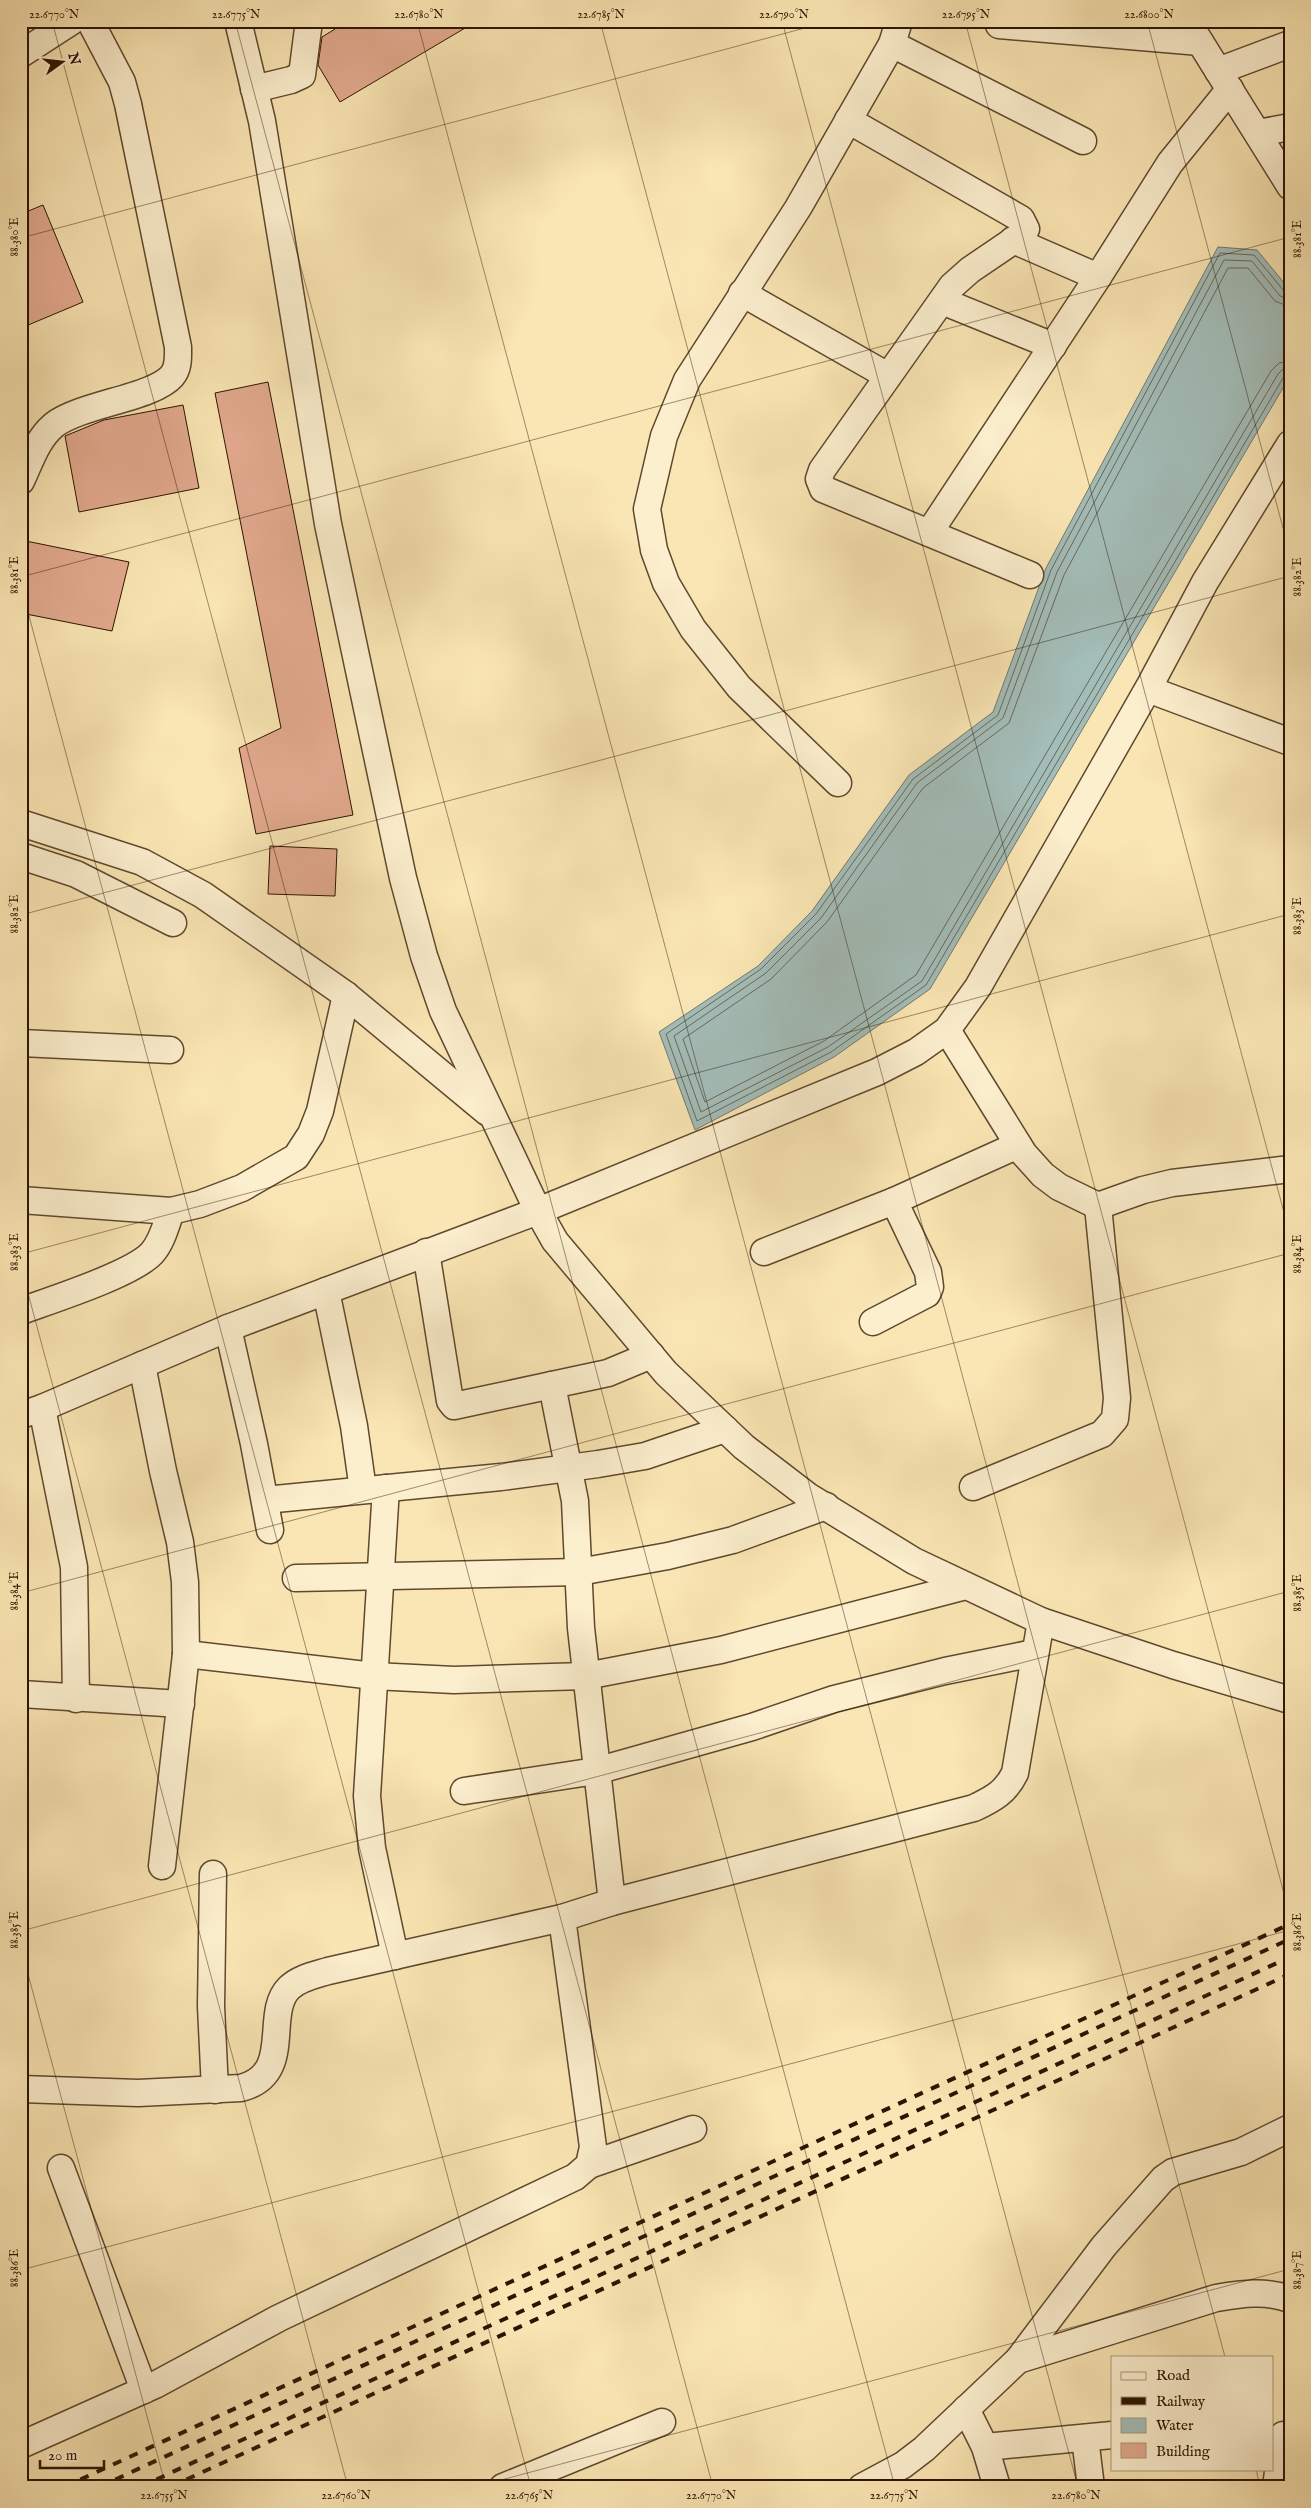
<svg xmlns="http://www.w3.org/2000/svg" width="1311" height="2508" font-family="'IM FELL English',serif">
<style>
.water{fill:#a3bdb8;stroke:#74796e}
.lines{fill:none;stroke-linecap:round;stroke-linejoin:round}
.shore{stroke:#68685c;stroke-width:1}
.building{fill:#e3aa8f;stroke:#2d1400}
.minor-casing{stroke:#60482d;stroke-width:29}
.minor{stroke:#fcefce;stroke-width:26}
.rail{stroke:#2d1400;stroke-width:4;stroke-dasharray:9 9;stroke-linecap:butt}
.ticks{fill:none;stroke:#2d1400;stroke-width:1;stroke-opacity:0.45}
.neatline{fill:none;stroke:#2d1400;stroke-width:2}
.ticks-label{font-size:12px;text-anchor:middle;fill:#2d1400}
</style>
<rect width="100%" height="100%" fill="#fae6b4"/>
<filter id="stains"><feTurbulence type="fractalNoise" baseFrequency=".004" numOctaves="4"/><feColorMatrix values="0 0 0 0 .2 0 0 0 0 .09 0 0 0 0 .02 0 0 0 .5 -.17"/></filter>
<radialGradient id="worn" r=".72"><stop offset=".6" stop-color="#630" stop-opacity="0"/><stop offset="1" stop-color="#630" stop-opacity=".3"/></radialGradient>
<path class="water" d="M1218,247L1257,250L1290,290V376L930,989L834,1057L695,1130L659,1032L758,966L812,911L909,775L993,712L1046,568Z"/>
<g class="lines">
<g class="shore">
<path d="M1290,293L1284,291L1254,255L1220,253L1051,570L998,715L913,779L816,914L761,969L666,1034L697,1121L831,1052L926,985L1283,378L1290,375"/>
<path d="M1290,299L1280,296L1252,261L1224,260L1057,572L1003,718L917,783L821,918L766,973L674,1036L701,1112L828,1047L922,981L1278,374L1282,370L1290,368"/>
<path d="M1290,307L1275,301L1248,268H1228L1064,575L1009,723L923,788L827,922L771,979L683,1039L705,1102L824,1041L916,975L1271,371L1279,363L1290,361"/>
</g>
</g>
<g class="building">
<path d="M348,21H477L340,102L318,65L322,37Z"/>
<path d="M43,205L83,302L21,328V214Z"/>
<path d="M268,382L353,815L256,834L239,748L281,728L215,393Z"/>
<path d="M183,405L199,488L79,512L65,436L104,420Z"/>
<path d="M21,540L129,562L112,631L21,613Z"/>
<path d="M270,846L337,849L335,896L268,894Z"/>
</g>
<g class="lines">
<g class="minor-casing">
<g id="minor">
<path d="M238,21L262,121L328,524L403,878L424,956L443,1011L538,1211L555,1241L666,1373L744,1447L808,1496L914,1561L1041,1621L1173,1665L1290,1700"/>
<path d="M1187,21L1290,186"/>
<path d="M999,25L1200,42"/>
<path d="M892,44L1083,141"/>
<path d="M21,54L72,21"/>
<path d="M1218,71L1290,44"/>
<path d="M254,89L291,80L302,75L309,21"/>
<path d="M848,120L1021,219L1026,229L1023,234L970,270L952,286L822,470L819,479L823,489L1030,575"/>
<path d="M1258,133L1290,127"/>
<path d="M1013,240L1098,277"/>
<path d="M742,293L888,376"/>
<path d="M942,301L1053,346"/>
<path d="M21,481C30,462 37,439 54,425C81,404 153,398 172,376C179,368 178,357 178,347L128,104L122,82L90,21"/>
<path d="M929,533L1098,277L1170,163L1230,89"/>
<path d="M1161,694L1290,742"/>
<path d="M838,783L739,687L693,629L666,583L654,550L647,509L664,436L687,380L798,208L892,44L899,21"/>
<path d="M21,823L142,862L203,895L346,995L487,1112"/>
<path d="M21,856L76,874L173,923"/>
<path d="M947,1030L1024,1154L1043,1175L1059,1187L1098,1206L1143,1190L1172,1183L1290,1169"/>
<path d="M21,1043L170,1050"/>
<path d="M21,1200L171,1211L200,1204L242,1188L296,1157L311,1134L320,1111L346,995"/>
<path d="M426,1252L450,1401L454,1406L552,1385"/>
<path d="M764,1252L894,1201"/>
<path d="M326,1291L354,1426L363,1490"/>
<path d="M21,1311C51,1300 133,1274 152,1253C162,1242 166,1225 171,1211"/>
<path d="M873,1322L927,1294L930,1287L928,1272L894,1201L1018,1145"/>
<path d="M228,1328L254,1444L270,1530"/>
<path d="M142,1365L163,1471L180,1542L185,1582L186,1654L162,1866"/>
<path d="M42,1408L74,1567L76,1699"/>
<path d="M21,1415L42,1408L228,1328L538,1211L877,1072L916,1052L947,1030L978,987L1149,687L1205,582L1290,444"/>
<path d="M973,1487L1102,1434L1115,1419L1117,1398L1098,1206"/>
<path d="M386,1488L367,1796L372,1848L395,1956"/>
<path d="M265,1500L501,1477L598,1464L645,1456L725,1429"/>
<path d="M296,1578L579,1572L668,1556L733,1540L826,1506"/>
<path d="M186,1654L374,1676L454,1680L586,1676L721,1650L966,1586"/>
<path d="M21,1694L181,1704"/>
<path d="M464,1791L596,1771L752,1727L834,1699L945,1671L1034,1653"/>
<path d="M213,1874L211,2006L215,2090"/>
<path d="M612,1902L581,1628L575,1501L552,1385L608,1373L651,1355"/>
<path d="M21,2089L138,2093L241,2088C295,2074 263,2014 289,1988C299,1978 315,1975 328,1971L562,1918L612,1902L974,1808C993,1799 1006,1792 1015,1773L1041,1621"/>
<path d="M589,2165L693,2129"/>
<path d="M61,2168L144,2390"/>
<path d="M1018,2360L1104,2246L1163,2179L1173,2172L1241,2152L1290,2128"/>
<path d="M966,2409L985,2447L997,2487"/>
<path d="M1085,2438L1091,2487"/>
<path d="M21,2445L155,2385L279,2318L575,2177L589,2165L593,2147L562,1918"/>
<path d="M985,2447L1112,2435"/>
<path d="M503,2487L662,2422"/>
<path d="M862,2487L903,2465L924,2449L1018,2360L1216,2298C1241,2294 1265,2290 1290,2299"/>
<path d="M1276,2487L1283,2435"/>
</g>
</g>
<use href="#minor" class="minor"/>
<g class="rail">
<path d="M64,2487L1290,1924"/>
<path d="M99,2487L1290,1939"/>
<path d="M140,2487L1290,1957"/>
<path d="M170,2487L1290,1974"/>
</g>
</g>
<path class="ticks" d="M52,21L713,2487M235,21L895,2487M417,21L1078,2487M600,21L1225,2357M782,21L1290,1916M965,21L1290,1235M1147,21L1290,554M21,238L831,21M21,577L1290,237M21,586L531,2487M21,915L1290,576M21,1254L1290,914M21,1267L348,2487M21,1593L1290,1253M21,1931L1290,1591M21,1948L166,2487M21,2270L1290,1930M1256,2469L1260,2487M475,2487L1290,2269"/>
<rect width="1311" height="2508" fill="none" stroke="#fae6b4" stroke-width="55"/>
<rect x="1111" y="2356" width="162" height="115" fill="#fcefce" stroke="#a9977c"/>
<rect x="1121" y="2372" width="25" height="8" fill="#fcefce" stroke="#a9977c"/>
<text x="1156" y="2380" font-size="15" fill="#2d1400">Road</text>
<rect x="1121" y="2397" width="25" height="8" fill="#2d1400" stroke="#a9977c"/>
<text x="1156" y="2406" font-size="15" fill="#2d1400">Railway</text>
<rect x="1121" y="2418" width="25" height="15" fill="#a3bdb8" stroke="#a9977c"/>
<text x="1156" y="2430" font-size="15" fill="#2d1400">Water</text>
<rect x="1121" y="2443" width="25" height="15" fill="#e3aa8f" stroke="#a9977c"/>
<text x="1156" y="2456" font-size="15" fill="#2d1400">Building</text>
<g transform="translate(62 62) rotate(75)" stroke="#fcefce" stroke-width="4" paint-order="stroke">
<path d="M0-4L9 19L0 12L-9 19Z" fill="#2d1400"/>
<text y="-8" font-size="14" font-weight="bold" text-anchor="middle" fill="#2d1400">N</text>
</g>
<path d="M40 2460v8h64v-8" fill="none" stroke="#2d1400" stroke-width="2.5"/>
<text x="48" y="2460" font-size="15" fill="#2d1400" stroke="#fcefce" stroke-width="4" paint-order="stroke">20 m</text>
<rect x="28" y="28" width="1256" height="2452" class="neatline"/>
<g class="ticks-label">
<text x="54" y="18">22.6770°N</text>
<text x="236" y="18">22.6775°N</text>
<text x="419" y="18">22.6780°N</text>
<text x="601" y="18">22.6785°N</text>
<text x="784" y="18">22.6790°N</text>
<text x="966" y="18">22.6795°N</text>
<text x="1149" y="18">22.6800°N</text>
<text transform="translate(14 237) rotate(-90)" y="4">88.380°E</text>
<text transform="translate(1297 239) rotate(-90)" y="4">88.381°E</text>
<text transform="translate(14 575) rotate(-90)" y="4">88.381°E</text>
<text transform="translate(1297 577) rotate(-90)" y="4">88.382°E</text>
<text transform="translate(14 914) rotate(-90)" y="4">88.382°E</text>
<text transform="translate(1297 916) rotate(-90)" y="4">88.383°E</text>
<text transform="translate(14 1252) rotate(-90)" y="4">88.383°E</text>
<text transform="translate(1297 1254) rotate(-90)" y="4">88.384°E</text>
<text transform="translate(14 1591) rotate(-90)" y="4">88.384°E</text>
<text transform="translate(1297 1593) rotate(-90)" y="4">88.385°E</text>
<text transform="translate(14 1930) rotate(-90)" y="4">88.385°E</text>
<text transform="translate(1297 1932) rotate(-90)" y="4">88.386°E</text>
<text transform="translate(14 2268) rotate(-90)" y="4">88.386°E</text>
<text transform="translate(1297 2270) rotate(-90)" y="4">88.387°E</text>
<text x="164" y="2499">22.6755°N</text>
<text x="346" y="2499">22.6760°N</text>
<text x="529" y="2499">22.6765°N</text>
<text x="711" y="2499">22.6770°N</text>
<text x="894" y="2499">22.6775°N</text>
<text x="1076" y="2499">22.6780°N</text>
</g>
<rect width="100%" height="100%" filter="url(#stains)"/>
<rect width="100%" height="100%" fill="url(#worn)"/>
</svg>
